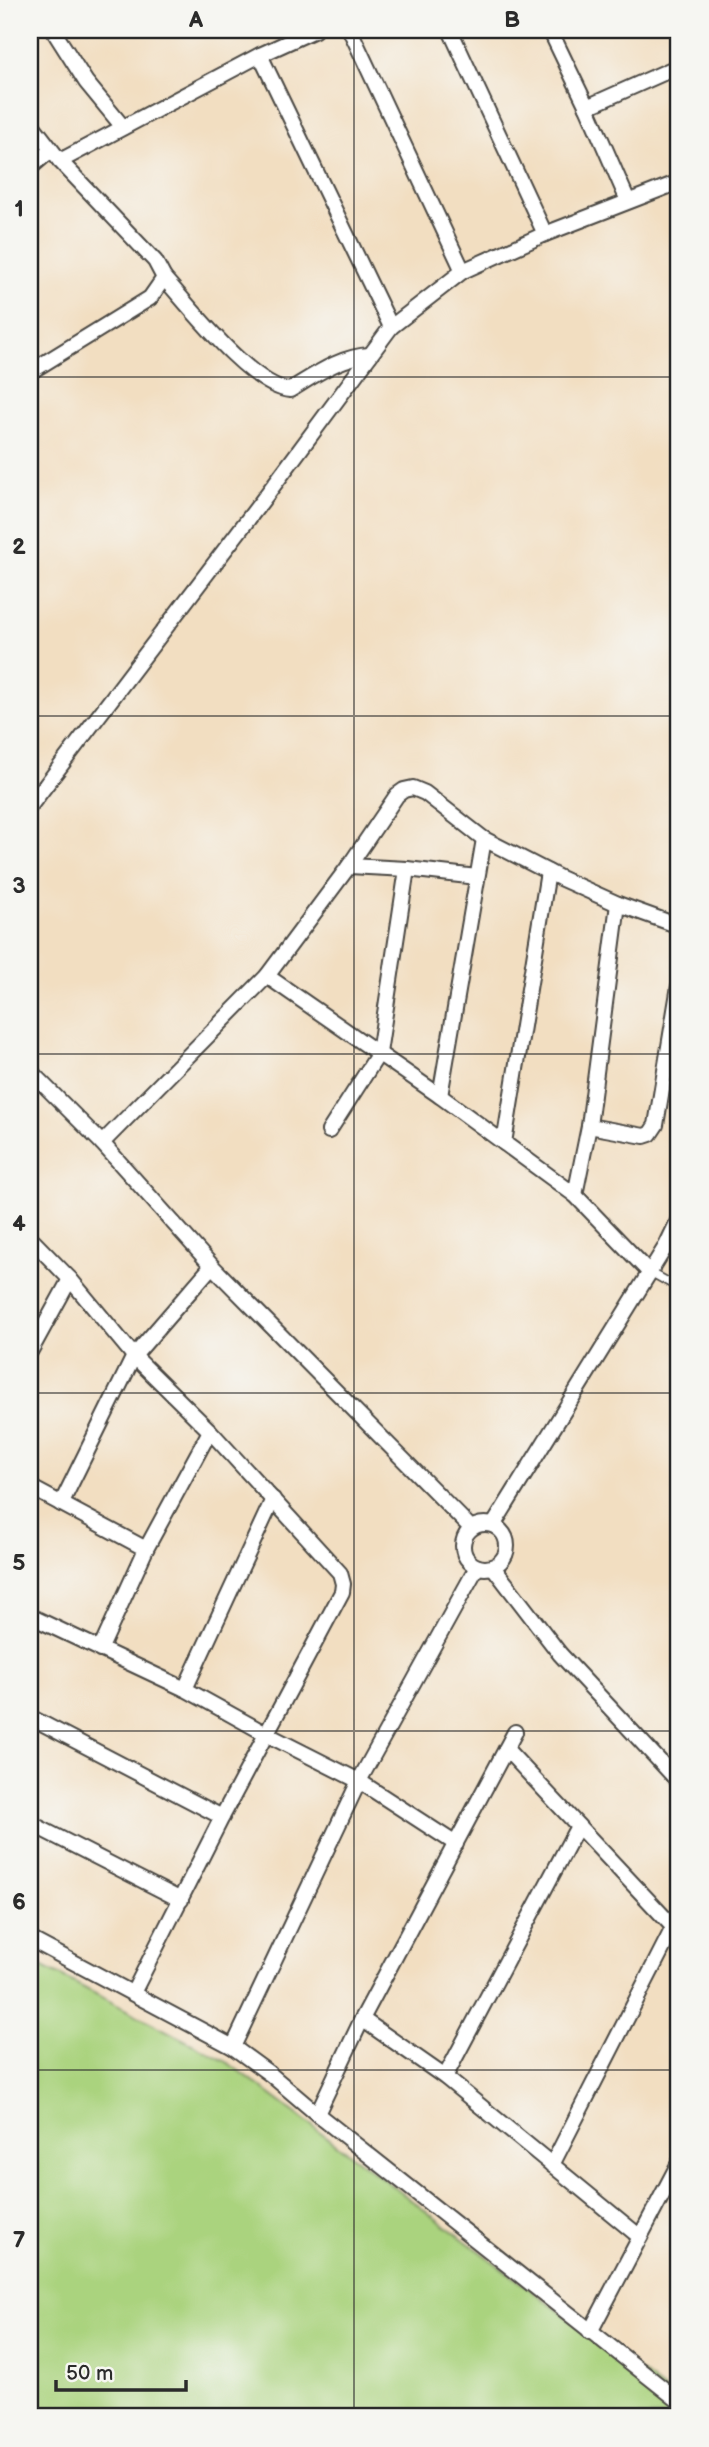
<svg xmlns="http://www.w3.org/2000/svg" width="709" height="2447" font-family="'Balsamiq Sans',sans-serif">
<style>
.green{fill:#aad37e;stroke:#6a7f54;stroke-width:2}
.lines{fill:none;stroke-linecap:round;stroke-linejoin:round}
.service-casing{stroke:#494642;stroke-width:10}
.minor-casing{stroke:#494642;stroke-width:18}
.service{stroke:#fff;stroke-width:7}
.minor{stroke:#fff;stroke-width:14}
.grid{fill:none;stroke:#2b2b2b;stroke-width:2;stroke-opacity:0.55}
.neatline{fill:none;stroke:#2b2b2b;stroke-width:2.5}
.grid-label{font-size:23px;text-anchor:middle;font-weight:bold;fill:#2b2b2b}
</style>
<rect width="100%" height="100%" fill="#f6f6f2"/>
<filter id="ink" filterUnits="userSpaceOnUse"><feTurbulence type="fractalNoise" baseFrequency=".0143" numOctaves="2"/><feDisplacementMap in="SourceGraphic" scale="14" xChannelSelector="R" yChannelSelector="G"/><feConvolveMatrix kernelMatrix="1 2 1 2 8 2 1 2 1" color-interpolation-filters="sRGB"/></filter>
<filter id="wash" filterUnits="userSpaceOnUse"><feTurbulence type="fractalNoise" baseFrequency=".00686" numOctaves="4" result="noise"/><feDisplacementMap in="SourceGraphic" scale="28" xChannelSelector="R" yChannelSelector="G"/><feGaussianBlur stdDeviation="1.57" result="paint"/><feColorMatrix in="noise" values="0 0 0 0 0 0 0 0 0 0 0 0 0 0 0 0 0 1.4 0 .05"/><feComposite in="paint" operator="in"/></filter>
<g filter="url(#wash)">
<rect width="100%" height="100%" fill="#f2dec1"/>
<path class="green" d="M30,1960L227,2062L679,2401V2417H30Z"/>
</g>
<g filter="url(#ink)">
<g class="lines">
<g class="service-casing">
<path id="service" d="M650,1272L679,1288"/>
</g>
<g class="minor-casing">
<g id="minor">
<path d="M53,30L86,82L123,127"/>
<path d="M350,30L463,271"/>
<path d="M450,30L545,234"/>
<path d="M550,30L587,107L679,66"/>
<path d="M260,55L391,327"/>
<path d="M587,107L628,201"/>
<path d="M30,122L60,161L155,261L164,278L150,298L30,372"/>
<path d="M60,161L260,55L315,30"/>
<path d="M30,168L51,150"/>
<path d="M164,278C190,307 252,387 290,390C315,375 341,356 370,355"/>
<path d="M30,806L262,501L391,327L463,271L545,234L679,182"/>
<path d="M349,866L407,869L477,877"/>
<path d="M267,976L440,1096L575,1195L649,1272"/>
<path d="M30,1071L102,1143L212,1266L471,1528"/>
<path d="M440,1096L484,839"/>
<path d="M589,1126L644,1136L650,1134L656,1125L679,986"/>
<path d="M329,1131L379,1053L407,869"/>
<path d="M102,1143L267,976L349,866L397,795L404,790L413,788L425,793L484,839L560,878L618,904L679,926"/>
<path d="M504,1143L548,872"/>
<path d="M575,1195L589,1126L618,904"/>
<path d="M30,1238L70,1279L134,1356L210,1431L340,1573L343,1584L342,1592L222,1817L133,1993"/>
<path d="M30,1352L70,1279"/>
<path d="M30,1487L146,1549"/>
<path d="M61,1504L134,1356L212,1266"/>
<circle cx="485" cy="1546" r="22"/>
<path d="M494,1524L666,1246L679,1219"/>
<path d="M493,1567L560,1654L679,1782"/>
<path d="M30,1616L185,1689L268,1735L359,1781L456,1844"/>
<path d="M100,1650L146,1549L210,1431"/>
<path d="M185,1689L273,1499"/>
<path d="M30,1717L222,1817"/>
<path d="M506,1749L678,1932"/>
<path d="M30,1823L181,1900"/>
<path d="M30,1939L233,2047L270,2074L317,2114L679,2401"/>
<path d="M362,2019L445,2077L640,2237"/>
<path d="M233,2047L359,1781L477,1567"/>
<path d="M445,2077L578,1826"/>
<path d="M317,2114L362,2019L515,1732"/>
<path d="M552,2165L673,1928"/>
<path d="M590,2332L679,2163"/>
</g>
</g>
<use href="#service" class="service"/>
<use href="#minor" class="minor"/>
</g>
</g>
<path class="grid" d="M354,30V2417M30,377H679M30,716H679M30,1054H679M30,1393H679M30,1731H679M30,2070H679"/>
<rect width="709" height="2447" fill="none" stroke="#f6f6f2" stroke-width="77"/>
<path d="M56 2380v10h130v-10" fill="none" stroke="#2b2b2b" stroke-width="3.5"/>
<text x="66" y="2380" font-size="21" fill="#2b2b2b" stroke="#f6f6f2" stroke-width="5" paint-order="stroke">50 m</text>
<rect x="38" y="38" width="632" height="2370" class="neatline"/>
<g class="grid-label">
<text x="196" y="27">A</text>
<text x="512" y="27">B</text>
<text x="19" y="216">1</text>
<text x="19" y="554">2</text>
<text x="19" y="893">3</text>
<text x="19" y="1231">4</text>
<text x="19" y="1570">5</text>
<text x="19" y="1909">6</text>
<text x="19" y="2247">7</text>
</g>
</svg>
